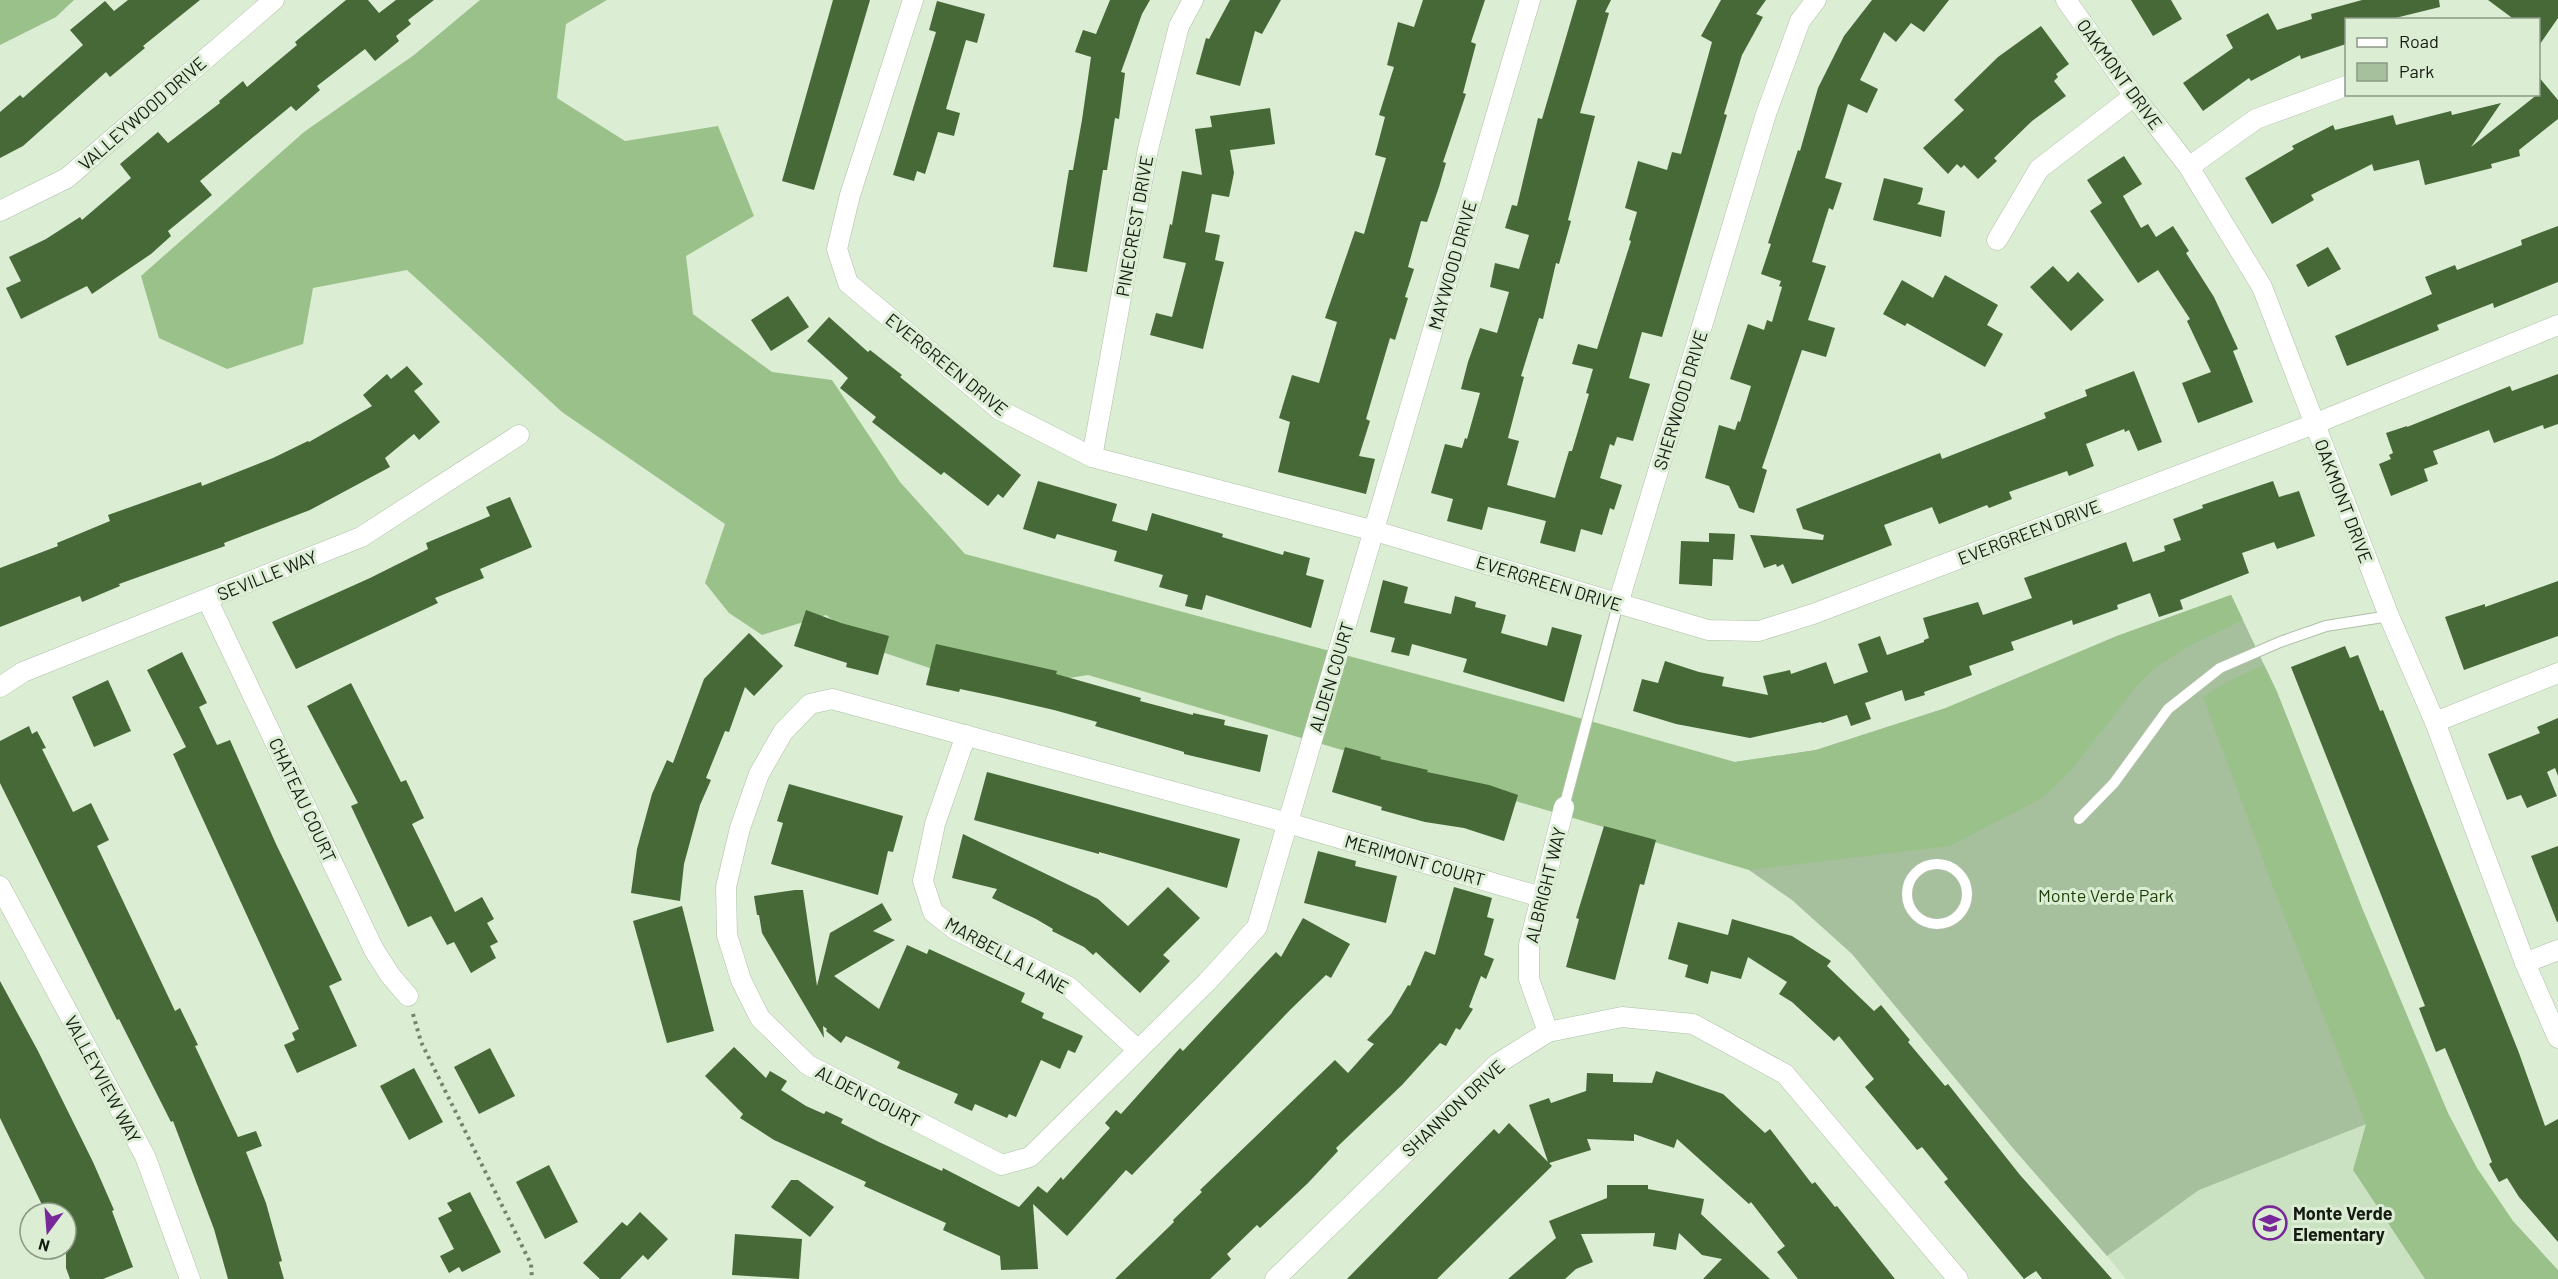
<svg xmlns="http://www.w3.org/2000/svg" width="2558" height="1279" font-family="Barlow,sans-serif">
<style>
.built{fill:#cbe2c2}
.green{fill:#a6bf9c}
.forest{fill:#9bc18b}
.building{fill:#476938}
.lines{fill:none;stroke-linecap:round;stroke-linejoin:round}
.lane-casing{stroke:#aec0a7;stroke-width:12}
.street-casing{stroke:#aec0a7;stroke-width:21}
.path{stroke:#768271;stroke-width:4;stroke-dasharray:3 4.5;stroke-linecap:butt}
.lane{stroke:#fff;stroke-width:10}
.street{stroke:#fff;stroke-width:20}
.labels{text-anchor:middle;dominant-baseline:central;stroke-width:6;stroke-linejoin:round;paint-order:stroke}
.street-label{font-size:18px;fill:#151b12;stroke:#dbedd3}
.park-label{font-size:18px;fill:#1b3e05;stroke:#dbedd3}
.poi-label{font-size:18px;font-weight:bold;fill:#151b12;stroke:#dbedd3;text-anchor:start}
</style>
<rect width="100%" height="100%" fill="#dbedd3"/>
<path class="built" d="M2366,1124L2353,1170L2425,1279H2126L2107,1256L2200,1189Z"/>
<path class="green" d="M2231,595L2277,692L2362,908L2440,1095L2199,1190L2107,1256L2012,1147L1852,954L1792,900L1749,870L1735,762L1816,750L1946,708L2117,636Z"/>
<g class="forest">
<path d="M0,0H74L56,17L0,45Z"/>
<path d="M480,0H607L566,24L557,98L625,141L718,126L754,216L686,256L693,314L772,372L832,380L900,482L965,554L1544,708L1735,762L1816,750L1946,708L2117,636L2231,595L2243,620L2189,646L2156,667L2136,687L2073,768L2044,797L1950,846L1749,870L1088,675L995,690L870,648L826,615L762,635L729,613L705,583L725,524L562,412L407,270L313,288L303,344L227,369L159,338L141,276L304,132L414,55Z"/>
<path d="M2264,665L2277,692L2362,908L2448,1113L2477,1168L2513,1221L2558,1270V1279H2425L2353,1170L2366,1124L2275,892L2203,697L2226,682Z"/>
</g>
<g class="building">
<path d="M128,0H200L143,46L145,48L110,77L106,72L23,146L0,158V112L20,95L23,98L83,45L70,30L105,1L114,11Z"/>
<path d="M346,0H368L379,13L396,0H434L408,20L411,24L396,36L399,41L375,61L365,49L317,86L320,90L296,111L291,106L200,181L212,195L168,231L171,236L151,254L92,294L87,286L21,319L6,288L21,281L9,257L46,239L80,217L82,220L131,178L120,164L158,132L168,143L220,103L219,101L243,81L247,87L297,45L295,42Z"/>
<path d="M833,0H870L814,190L782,181Z"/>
<path d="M1110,0H1150L1142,14L1121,72L1125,73L1119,119L1115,118L1107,170H1103L1087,272L1053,267L1069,170H1073L1082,120L1091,57L1075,52L1083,30L1096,34Z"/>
<path d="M1230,0H1281L1262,34L1255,31L1240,86L1196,74L1206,38L1209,39Z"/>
<path d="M1423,0H1485L1471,42L1476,44L1463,93L1466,94L1443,162L1446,163L1439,187L1427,222L1421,221L1408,267L1414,269L1405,297L1408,298L1395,340L1390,338L1366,419L1370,421L1359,456L1375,459L1366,494L1278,472L1290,422L1279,418L1292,375L1319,383L1337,322L1325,318L1355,231L1364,234L1386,158L1375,155L1385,117L1379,115L1394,67L1387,65L1398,22L1414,27Z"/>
<path d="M1577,0H1611L1605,12L1609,13L1580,113L1595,116L1568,220L1571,221L1559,264L1556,263L1543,319L1539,318L1521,376L1524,377L1508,438L1519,441L1507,485L1555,498L1569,451H1572L1589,394L1586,393L1593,369L1572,364L1578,344L1597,349L1631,241L1629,240L1637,212L1625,208L1638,161L1667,170L1672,152L1681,154L1712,42L1701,36L1721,0H1766L1756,14L1763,17L1742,55L1724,114L1727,115L1662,337L1642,332L1629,378L1650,384L1633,441L1617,437L1614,446L1610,444L1600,478L1622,485L1614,510L1610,508L1602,535L1581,529L1575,552L1540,543L1546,521L1510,512L1488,507L1482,530L1447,521L1453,499L1431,493L1445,444L1462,448L1465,438L1467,439L1480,393L1461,389L1468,362L1480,328L1497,333L1509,292L1490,287L1495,263L1519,269L1529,235L1505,228L1512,205L1517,206L1538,118L1542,119Z"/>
<path d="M1872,0H1949L1924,32L1911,23L1896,42L1884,32L1860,80L1878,89L1867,113L1848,104L1825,178L1842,183L1833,210L1829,208L1812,262L1826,266L1808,320L1835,328L1826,357L1802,350L1762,468L1767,470L1754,513L1739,508L1729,486L1705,478L1719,425L1735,430L1738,421L1740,422L1751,386L1730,379L1748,324L1764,330L1767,320L1772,322L1782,287L1779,286L1781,281L1761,274L1771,244L1768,243L1798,150L1800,151L1818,88L1844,36Z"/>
<path d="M2131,0H2171L2182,19L2153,36Z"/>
<path d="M2362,0H2439L2440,7L2387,20H2346V44L2301,59L2300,55L2251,81L2249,78L2203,111L2183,83L2233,48L2226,35L2268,13L2277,30L2312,19L2311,14Z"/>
<path d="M2488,0H2558V18L2538,47V20H2515Z"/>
<path d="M937,1L985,14L977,43L966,40L946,109L960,113L954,136L938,132L925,174L917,171L914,181L893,175L936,32L929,30Z"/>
<path d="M2041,26L2069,64L2056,74L2058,77L2054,81L2066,96L2032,121L1994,158L1997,161L1978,179L1964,165L1961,168L1957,164L1948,174L1923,148L1964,110L1954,100L1998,57Z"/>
<path d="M2538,76L2558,100V119L2519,150L2520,156L2491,164L2492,168L2425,185L2419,160L2374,171L2372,164L2311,195L2314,200L2272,224L2245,178L2294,149L2292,146L2333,125L2335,130L2393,115L2396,125L2451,111L2452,115L2501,103L2471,147L2538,94Z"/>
<path d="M1270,108L1275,144L1230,150L1234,173L1229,197L1212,194L1205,232L1220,235L1215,260L1224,262L1203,349L1150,335L1156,313L1172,317L1186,263L1163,258L1170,224L1172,225L1182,171L1202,175L1195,129L1212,127L1210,116Z"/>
<path d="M2124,156L2142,184L2123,196L2141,228L2148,224L2156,237L2173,226L2189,251L2186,253L2214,297L2238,349L2233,351L2253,402L2198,423L2182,383L2211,372L2187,321L2190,319L2158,270L2138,283L2090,211L2102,203L2087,180Z"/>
<path d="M1884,178L1923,188L1920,201L1917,204L1945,211L1941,237L1873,220Z"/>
<path d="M2558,226V282L2494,308L2493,303L2437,325L2439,330L2347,366L2335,336L2432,294L2425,277L2455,265L2457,270L2522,245L2521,240Z"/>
<path d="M2328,247L2341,269L2308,287L2296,265Z"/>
<path d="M2053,266L2068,282L2078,272L2104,300L2071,331L2030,287Z"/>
<path d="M1945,275L1998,305L1987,325L2003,334L1985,367L1907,323L1905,326L1883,314L1902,280L1933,298Z"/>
<path d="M788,296L809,327L771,351L751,320Z"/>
<path d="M829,317L868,352L870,350L902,375L900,377L1021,475L1003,498L998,494L988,506L944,472L941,475L872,422L876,417L840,388L848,378L807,341Z"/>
<path d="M407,366L423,384L414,391L440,422L419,440L414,434L385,458L390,467L310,510L224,543L225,546L119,584L120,586L82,602L80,596L0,627V568L58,546L57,543L110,521L108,515L201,482L202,486L273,458L308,441L309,442L372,406L363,395L387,374L391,379Z"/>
<path d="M2134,371L2162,442L2138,451L2129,430L2125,432L2124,429L2086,444L2094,466L2069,476L2067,471L2009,492L2012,499L1989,508L1987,505L1939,524L1932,507L1884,525L1892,545L1792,584L1783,564L1777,567L1776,564L1764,568L1750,535L1823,540L1824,535L1803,529L1796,509L1940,453L1942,459L2046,418L2044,413L2087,396L2085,390Z"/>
<path d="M2558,374V424L2544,429L2543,425L2494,443L2489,430L2433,451L2438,464L2424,469L2428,481L2391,496L2379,464L2391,459L2389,455L2393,453L2386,433L2407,426V427L2510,386L2512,391Z"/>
<path d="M1038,481L1117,504L1112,521L1147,531L1152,513L1223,534L1222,537L1283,555L1284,551L1310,558L1306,575L1324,580L1311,628L1206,595L1202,610L1185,606L1188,595L1159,587L1163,575L1114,561L1117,551L1057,534L1055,539L1023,529Z"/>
<path d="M2273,481L2279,497L2299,491L2315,536L2277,549L2274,542L2242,553L2249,573L2180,600L2183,609L2159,617L2150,593L2117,605L2118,609L2073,625L2072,620L2011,642L2014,650L1969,666L1972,675L1924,692L1925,695L1905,701L1902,690L1865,703L1871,719L1851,726L1847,715L1822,723L1821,722L1750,738L1676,724L1633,711L1642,679L1658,683L1665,661L1699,672L1724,677L1722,686L1768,695L1763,676L1790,670L1791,674L1826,662L1834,684L1868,672L1858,644L1880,636L1887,655L1924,642V640L1929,638L1923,618L1978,602L1983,615L2032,598L2024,578L2126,542L2133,562L2165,551L2164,546L2181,540L2173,519L2203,508L2202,505Z"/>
<path d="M510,497L532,547L480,569L484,578L435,598L438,603L296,669L272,622L370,578L428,549L426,543L490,516L486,507Z"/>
<path d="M1709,533L1735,534L1733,560L1713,559L1712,586L1679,584L1681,541L1709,542Z"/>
<path d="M1383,580L1408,587L1404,603L1451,614L1455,596L1476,602L1475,607L1506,615L1501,633L1547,646L1552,627L1582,635L1564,702L1463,672L1467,659L1412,644L1409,656L1391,652L1395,638L1370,632Z"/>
<path d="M2558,581V636L2464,670L2445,617L2485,604V607Z"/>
<path d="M806,610L841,623L889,636L878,675L846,667L847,663L794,646Z"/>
<path d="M749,633L783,666L754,696L745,687L729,732L725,731L706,778L711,780L700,805L684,864L680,901L631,893L637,849L652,794L667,760L673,763L704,679Z"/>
<path d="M936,644L1057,671L1056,674L1141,698L1140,701L1193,715V713L1225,720L1224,725L1268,735L1260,772L1184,754V752L1095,726L1097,722L1054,710L998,697L960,689L959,692L926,685Z"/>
<path d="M2345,646L2350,658L2358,655L2380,711L2383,710L2519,1053L2545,1126L2558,1119V1242L2519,1197L2507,1178L2499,1182L2489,1164L2492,1162L2445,1048L2436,1052L2419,1008L2425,1006L2291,667Z"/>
<path d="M182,652L207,703L199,707L217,745L230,740L276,844L342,980L329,986L357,1046L297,1073L284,1045L295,1040L292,1033L299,1029L173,754L186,747L147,670Z"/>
<path d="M108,680L131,731L94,747L72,697Z"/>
<path d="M351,683L401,782L406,780L424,818L412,824L455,912L482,897L494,919L487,923L498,942L490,946L496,958L471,973L454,942L447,945L431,916L408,927L351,806L358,803L307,706Z"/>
<path d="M2558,718V776L2555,768L2547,772L2557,796L2527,808L2521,795L2507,800L2488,754L2540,733L2537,727Z"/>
<path d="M29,726L32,734L37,731L46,748L42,749L73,812L91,803L109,840L97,846L175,1011L180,1008L198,1045L195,1046L238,1137L256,1131L262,1146L246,1152L266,1203L282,1261L279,1262L284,1279H228L214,1229L173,1121L171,1122L119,1019L117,1020L0,783V741Z"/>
<path d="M1345,747L1381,757L1380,759L1428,770L1427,772L1489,785L1518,795L1504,841L1464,828L1425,822L1381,810L1382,807L1332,792Z"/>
<path d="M987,772L1240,839L1227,888L1099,852V854L974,820Z"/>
<path d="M789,784L903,816L893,852L888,851L878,895L771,864L783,823L777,821Z"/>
<path d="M1604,826L1656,840L1644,885L1640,884L1615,980L1566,967L1579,919L1576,918Z"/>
<path d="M963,834L1098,899L1128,926L1168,887L1200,918L1163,955L1170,961L1140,993L1096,952L1093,955L1084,947L1052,931L1053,929L1036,919L992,898L997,889L952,878Z"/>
<path d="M2558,846V922H2557L2531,856Z"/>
<path d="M1318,851L1356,861L1355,866L1397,876L1386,923L1304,903Z"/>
<path d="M1454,887L1492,898L1487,917L1494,919L1484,955L1494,959L1486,979L1481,976L1469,1007L1473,1009L1460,1030L1456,1028L1446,1046L1440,1043L1402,1085L1336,1148L1338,1151L1308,1183L1260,1228L1257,1225L1227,1254L1231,1259L1210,1279H1115L1174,1222L1173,1220L1202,1192L1200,1190L1335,1060L1348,1073L1374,1044L1367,1040L1391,1014L1408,985L1410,986L1425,951L1435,955Z"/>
<path d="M795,890H803L817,986L830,933L882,903L892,920L873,931L895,940L834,976L879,1009L907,945L927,954L929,949L1025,993L1021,1002L1044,1013L1042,1018L1083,1036L1075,1053L1068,1050L1060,1069L1041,1060L1016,1117L1009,1114L1007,1118L975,1104L972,1111L954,1103L958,1094L897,1068L900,1062L846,1036L841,1043L826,1031L827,1029L823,1026L824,1038L762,933L759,915H757L754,896Z"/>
<path d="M682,906L714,1031L667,1043L633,921Z"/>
<path d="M1303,918L1350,944L1331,978L1326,975L1290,1010L1132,1175L1126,1170L1067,1236L1033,1204L1038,1269L1001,1270L1000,1256L943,1230L946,1223L864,1186L866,1182L774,1140L740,1118L743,1114L705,1076L734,1047L766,1078L770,1071L787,1081L781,1090L806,1106L824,1114L826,1111L843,1119L841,1123L879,1142L942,1171L943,1168L1019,1207L1038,1186L1047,1193L1061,1177L1063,1180L1110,1128L1105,1123L1116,1110L1121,1114L1180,1048L1183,1051L1276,952L1281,957Z"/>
<path d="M1732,919L1792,936L1831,961L1827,966L1874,1011L1881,1005L1910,1040L1908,1042L1945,1086L1948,1084L2020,1175L2112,1279H2042L2036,1271L2024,1279L1944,1182L1948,1179L1922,1147L1917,1150L1865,1087L1874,1079L1839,1036L1834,1041L1792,1002L1779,994L1787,982L1748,957L1741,979L1711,971L1708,984L1685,977L1688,965L1668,959L1678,922L1728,935Z"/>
<path d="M0,981L38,1051L93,1162L114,1210L112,1211L133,1267L103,1279H70L66,1268V1213H46L0,1118Z"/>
<path d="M490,1048L515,1096L479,1114L454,1067Z"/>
<path d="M414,1068L443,1122L409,1140L380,1086Z"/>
<path d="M1656,1071L1723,1094L1765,1133L1770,1129L1812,1184L1815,1182L1835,1207L1837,1206L1895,1279H1798L1777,1252L1785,1246L1751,1202L1749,1204L1677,1139L1674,1148L1634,1134V1141L1587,1139L1591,1150L1549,1163L1552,1166L1437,1279H1347L1494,1129L1499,1134L1509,1123L1548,1162L1529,1105L1549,1098L1551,1103L1586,1091L1587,1073L1613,1074V1082L1652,1083Z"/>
<path d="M549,1165L578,1222L545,1239L516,1182Z"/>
<path d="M791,1180H798L834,1207L810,1237L771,1207Z"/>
<path d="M1607,1185H1648V1189L1704,1199L1701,1214L1770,1279H1703L1722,1259L1702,1255L1679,1233L1676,1250L1653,1246L1655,1233L1581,1234L1593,1262L1576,1269L1565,1279H1508L1556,1238L1549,1221L1607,1198Z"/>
<path d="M470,1192L501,1252L462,1272L459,1267L449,1273L440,1256L454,1249L438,1218L452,1211L447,1203Z"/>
<path d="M640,1212L668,1239L648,1260L643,1255L620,1279H600L583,1263L622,1222L627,1226Z"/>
<path d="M735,1234L802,1239L799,1279L732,1275Z"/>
</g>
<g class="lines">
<g class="lane-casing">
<g id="lane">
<path d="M1564,807L1618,604"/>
<path d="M2079,819L2114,783L2168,709L2220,668L2280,642L2326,626L2389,616"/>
<circle cx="1937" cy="894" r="30"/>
</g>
</g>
<g class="street-casing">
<g id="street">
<path d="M913,0L850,195L837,249L848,283L1000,410L1092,457L1375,531L1708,630L1759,631L1813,614L2314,424L2558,325"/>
<path d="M1530,0L1257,927L1207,982L1030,1157L1002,1165L808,1065L760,1018L741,980L727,935L726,887L740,828L759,774L783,732L810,704L832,699L1288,823L1541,897"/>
<path d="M2066,0L2134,96L2189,167L2262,287L2389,616L2435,722L2525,963L2558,1038"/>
<path d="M2189,167L2256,119L2346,86"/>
<path d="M0,211L67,178L274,0"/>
<path d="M1997,240L2039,169L2134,96"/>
<path d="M1092,457L1148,149L1179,26L1193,0"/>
<path d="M207,599L374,950L390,975L408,996"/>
<path d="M1618,604L1766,114L1800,21L1816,0"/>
<path d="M0,687L23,672L361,537L519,435"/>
<path d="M2435,722L2558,673"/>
<path d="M966,735L935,824L923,881L933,912L956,930L1069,987L1138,1050"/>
<path d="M0,886L145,1156L190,1279"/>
<path d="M2525,963L2558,950"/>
<path d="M1548,1032L1529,979V945L1564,807"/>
<path d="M1275,1279L1497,1064L1548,1032L1622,1017L1693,1024L1785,1074L1958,1279"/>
</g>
</g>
<path class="path" d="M413,1014L421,1042L531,1264L532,1279"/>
<use href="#lane" class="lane"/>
<use href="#street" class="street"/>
</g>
<defs>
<g id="school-ring" transform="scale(1.725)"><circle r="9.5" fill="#dbedd3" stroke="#782899" stroke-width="1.5"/><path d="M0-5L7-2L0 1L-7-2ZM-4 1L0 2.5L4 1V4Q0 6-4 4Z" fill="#782899"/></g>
</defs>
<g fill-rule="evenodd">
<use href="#school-ring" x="2270" y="1223"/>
</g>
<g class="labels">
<g class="street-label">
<text transform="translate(2120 74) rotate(54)">OAKMONT DRIVE</text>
<text transform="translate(142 113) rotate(-41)">VALLEYWOOD DRIVE</text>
<text transform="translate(1134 226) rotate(-80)">PINECREST DRIVE</text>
<text transform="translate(1452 265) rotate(-74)">MAYWOOD DRIVE</text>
<text transform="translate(947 364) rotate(39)">EVERGREEN DRIVE</text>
<text transform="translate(1680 400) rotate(-73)">SHERWOOD DRIVE</text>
<text transform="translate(2344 501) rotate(69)">OAKMONT DRIVE</text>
<text transform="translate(2029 532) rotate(-21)">EVERGREEN DRIVE</text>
<text transform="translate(267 575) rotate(-22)">SEVILLE WAY</text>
<text transform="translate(1549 583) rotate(17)">EVERGREEN DRIVE</text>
<text transform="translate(1331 677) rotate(-73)">ALDEN COURT</text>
<text transform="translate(303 800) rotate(65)">CHATEAU COURT</text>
<text transform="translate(1415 860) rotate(16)">MERIMONT COURT</text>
<text transform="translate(1545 885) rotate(-76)">ALBRIGHT WAY</text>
<text transform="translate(1007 955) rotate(29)">MARBELLA LANE</text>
<text transform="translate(103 1079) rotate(62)">VALLEYVIEW WAY</text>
<text transform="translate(868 1096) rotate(27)">ALDEN COURT</text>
<text transform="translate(1453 1108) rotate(-43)">SHANNON DRIVE</text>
</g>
<g class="park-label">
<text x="2106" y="895">Monte Verde Park</text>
</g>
<g class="poi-label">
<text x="2293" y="1213">Monte Verde<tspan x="2293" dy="21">Elementary</tspan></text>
</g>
</g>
<rect x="2345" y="18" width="195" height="78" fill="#dbedd3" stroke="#8c9986" stroke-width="1.5"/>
<rect x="2357" y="38" width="30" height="9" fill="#ffffff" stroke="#8c9986" stroke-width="1.5"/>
<text x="2399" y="48" font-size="18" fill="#151b12">Road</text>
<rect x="2357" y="63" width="30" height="18" fill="#a6bf9c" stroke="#8c9986" stroke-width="1.5"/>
<text x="2399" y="78" font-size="18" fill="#151b12">Park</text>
<g transform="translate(48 1231) rotate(196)"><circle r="28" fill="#dbedd3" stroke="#8c9986" stroke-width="1.5"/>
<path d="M0-4.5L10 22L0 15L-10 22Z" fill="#782899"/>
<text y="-9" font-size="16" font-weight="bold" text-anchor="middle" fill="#151b12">N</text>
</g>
</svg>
